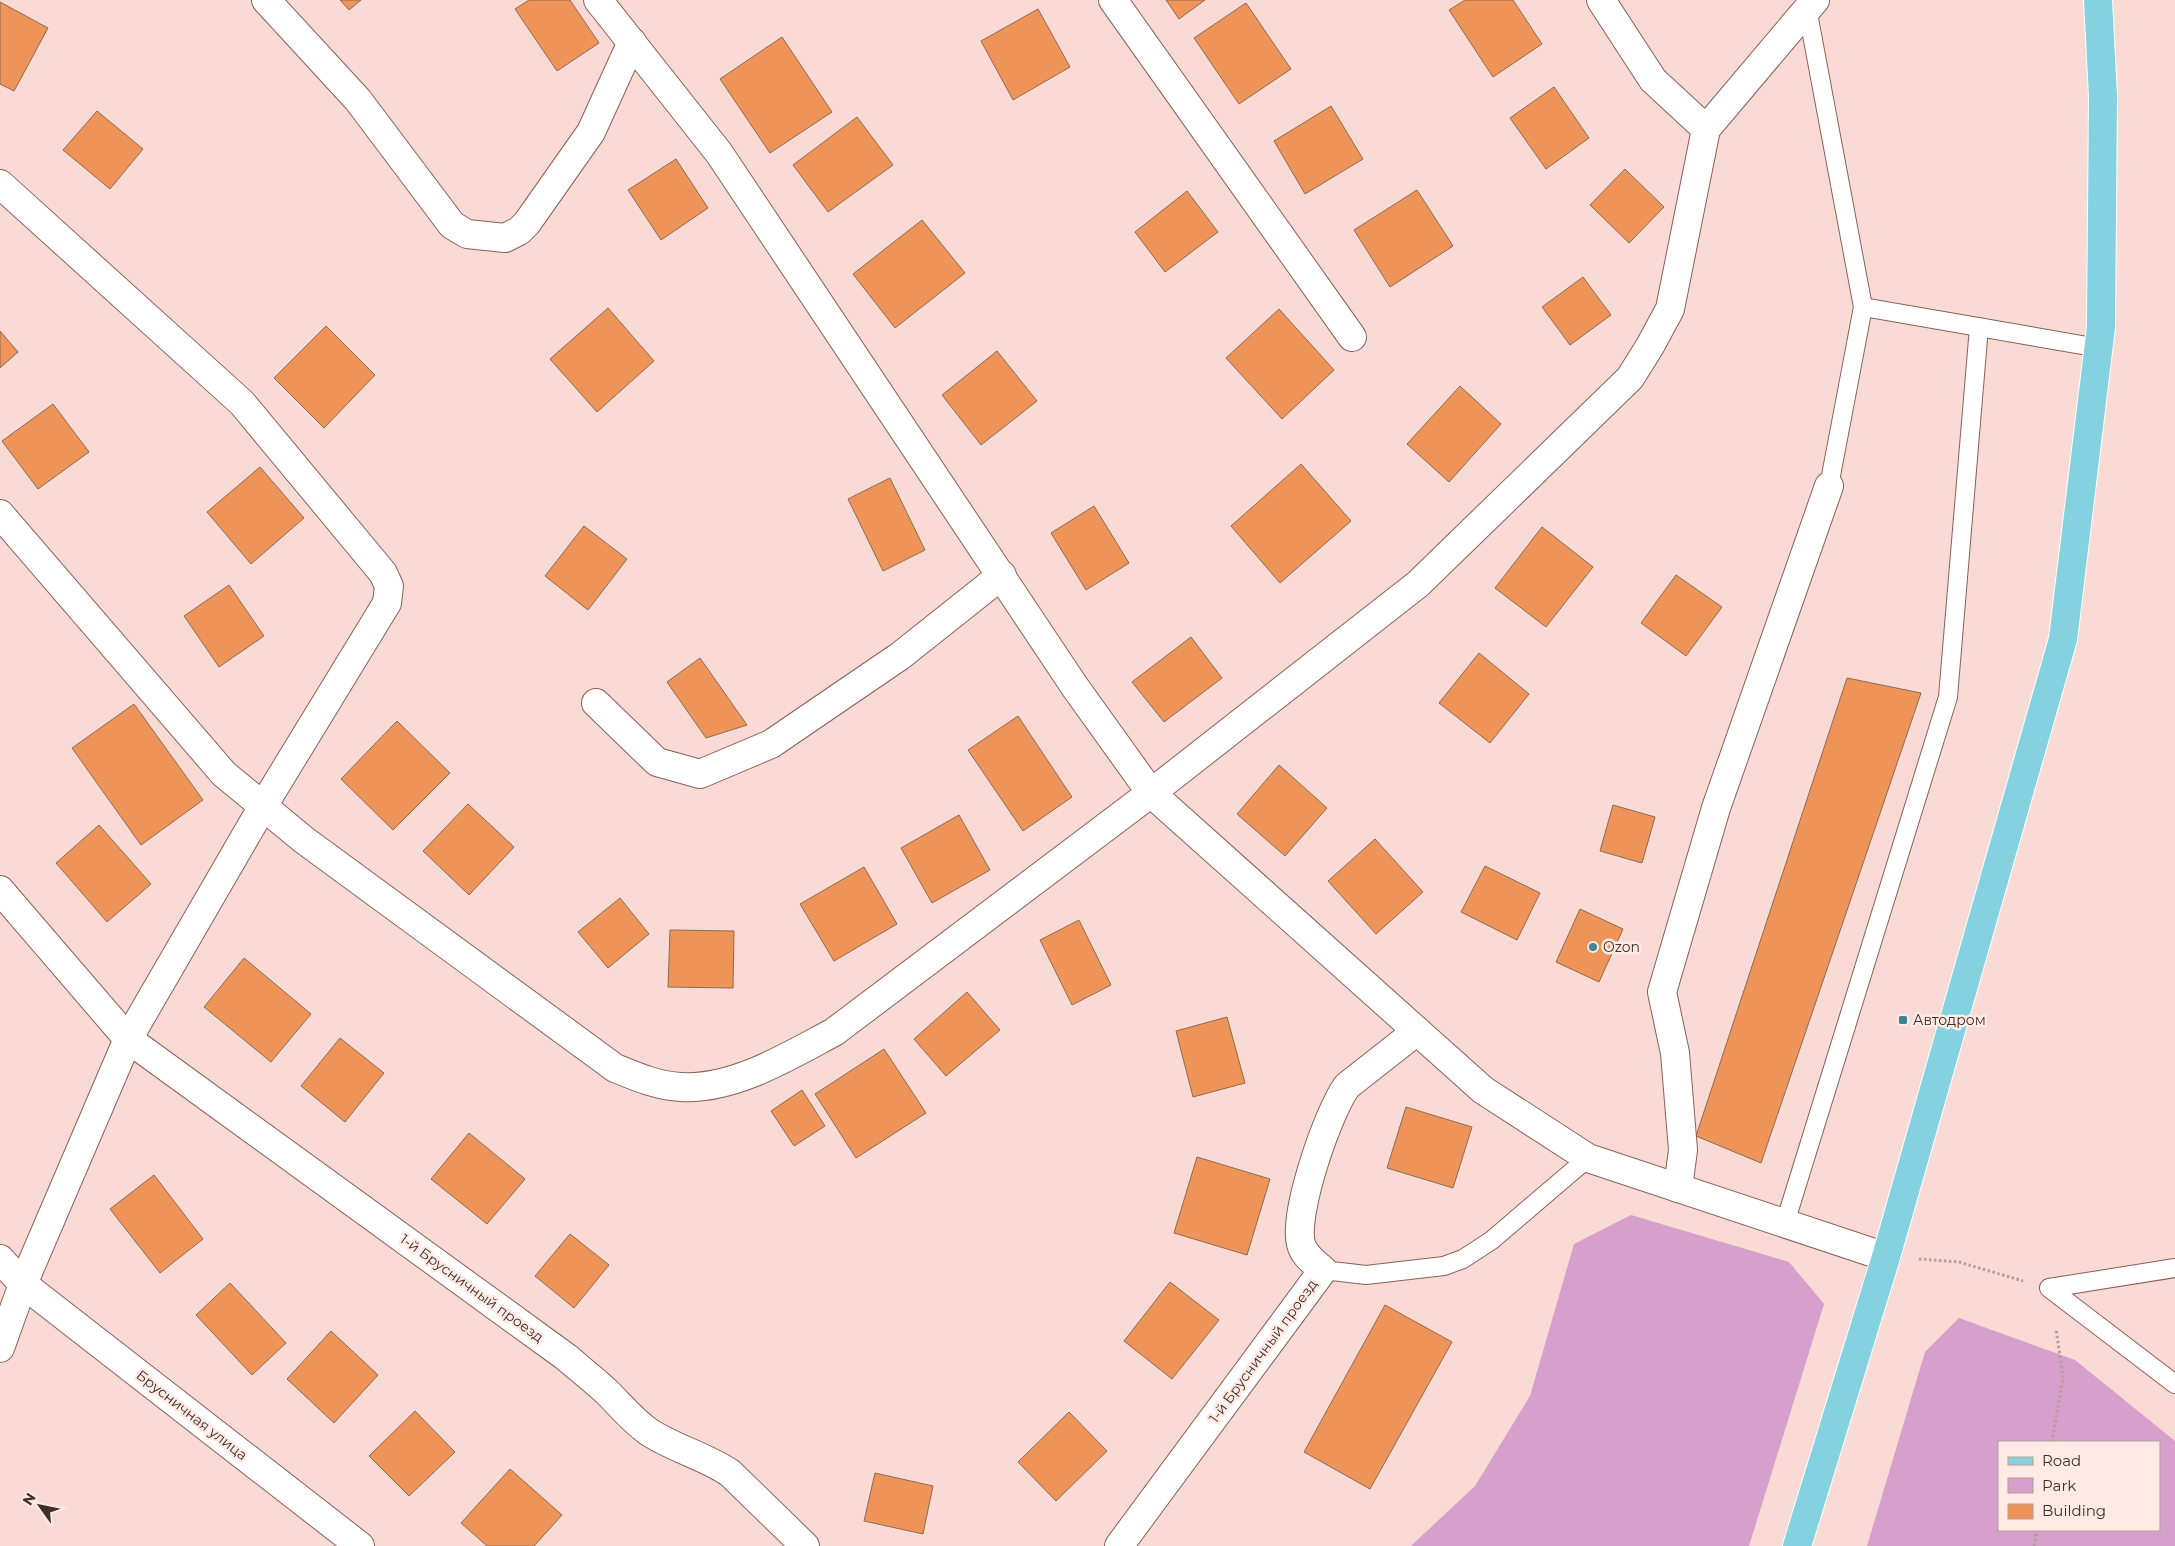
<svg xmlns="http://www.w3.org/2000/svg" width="2175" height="1546" font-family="Montserrat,sans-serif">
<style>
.green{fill:#d69fcc;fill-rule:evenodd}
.building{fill:#ef9458;stroke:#8f6a53}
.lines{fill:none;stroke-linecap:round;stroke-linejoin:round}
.lane-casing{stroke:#8b6057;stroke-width:20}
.street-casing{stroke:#8b6057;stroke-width:30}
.primary-casing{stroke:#fff;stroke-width:30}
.path{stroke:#b89e98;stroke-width:3;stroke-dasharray:2.5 2.5;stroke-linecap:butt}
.lane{stroke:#fff;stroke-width:18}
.street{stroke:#fff;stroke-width:28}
.primary{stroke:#84d2e0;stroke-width:28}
.poi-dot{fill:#3f8491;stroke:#ffeae5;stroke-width:2}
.labels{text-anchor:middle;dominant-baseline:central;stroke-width:5;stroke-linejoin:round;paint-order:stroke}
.poi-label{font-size:14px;fill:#412e29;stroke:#ffeae5;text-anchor:start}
.street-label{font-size:14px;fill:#412e29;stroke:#ffeae5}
</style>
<rect width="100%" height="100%" fill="#f9dad4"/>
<g class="green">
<path d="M1631,1215L1789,1262L1824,1304L1749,1546H1411L1475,1486L1530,1396L1574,1244Z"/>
<path d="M1959,1318L2075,1360L2175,1441V1546H1867L1925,1352ZM2159,1442V1530H1999V1442Z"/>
</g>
<g class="building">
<path d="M340,0H361L349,10Z"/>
<path d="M529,0H570L599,43L557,71L515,9Z"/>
<path d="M1166,0H1205L1179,19Z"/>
<path d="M1465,0H1513L1542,44L1493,77L1449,10Z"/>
<path d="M0,2L48,28L14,91L0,84Z"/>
<path d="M1246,3L1291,69L1239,104L1194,38Z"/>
<path d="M1038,9L1070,67L1013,100L981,41Z"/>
<path d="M782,37L832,112L770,153L720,79Z"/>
<path d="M1554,87L1589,138L1546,169L1510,118Z"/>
<path d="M1331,106L1363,159L1305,194L1274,141Z"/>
<path d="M97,111L143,149L110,189L63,150Z"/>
<path d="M857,117L893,165L828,212L793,165Z"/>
<path d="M676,159L708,208L661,240L628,190Z"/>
<path d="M1625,169L1664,207L1629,243L1590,205Z"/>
<path d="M1417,190L1453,246L1390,287L1354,230Z"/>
<path d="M1187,191L1218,232L1165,272L1135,232Z"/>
<path d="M922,220L965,273L895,328L853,274Z"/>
<path d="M1583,277L1611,315L1570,345L1542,307Z"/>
<path d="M608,308L654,361L597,412L550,359Z"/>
<path d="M1279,309L1334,370L1282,419L1226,358Z"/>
<path d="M326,326L375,375L324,428L274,378Z"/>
<path d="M0,331L18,352L0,368Z"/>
<path d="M997,351L1037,401L981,445L942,395Z"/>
<path d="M1460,386L1501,424L1449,482L1407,444Z"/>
<path d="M53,404L89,452L38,489L2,441Z"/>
<path d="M1301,464L1351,521L1280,583L1231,526Z"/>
<path d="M260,467L304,518L251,564L207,512Z"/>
<path d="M890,478L925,550L883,571L848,499Z"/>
<path d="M1094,506L1129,563L1086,590L1051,533Z"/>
<path d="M584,526L627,559L588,610L545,576Z"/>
<path d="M1542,527L1593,567L1546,627L1495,588Z"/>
<path d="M1676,575L1722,607L1686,656L1641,623Z"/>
<path d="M229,585L264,636L219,667L184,616Z"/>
<path d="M1191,637L1222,678L1164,722L1132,682Z"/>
<path d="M1479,653L1529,694L1490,743L1439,703Z"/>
<path d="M700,658L747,725L706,738L667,682Z"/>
<path d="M1847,678L1921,693L1761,1163L1696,1136Z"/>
<path d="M134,704L203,800L141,845L72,748Z"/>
<path d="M1018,716L1072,797L1023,831L968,750Z"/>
<path d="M397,721L450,773L393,830L341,779Z"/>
<path d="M1279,765L1327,808L1285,856L1237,814Z"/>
<path d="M468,804L514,847L469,895L423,851Z"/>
<path d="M1613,805L1655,817L1642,863L1600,851Z"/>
<path d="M959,815L990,870L932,903L901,848Z"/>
<path d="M99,825L151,884L107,922L56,863Z"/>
<path d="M1375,839L1423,892L1376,934L1328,881Z"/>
<path d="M1485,866L1540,893L1517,940L1461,912Z"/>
<path d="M864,867L897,924L834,961L800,904Z"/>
<path d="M620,898L649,934L608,968L578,932Z"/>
<path d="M1580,909L1623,929L1599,982L1556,962Z"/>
<path d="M1079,920L1111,985L1072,1005L1040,940Z"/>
<path d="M670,930L734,931L733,988L668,987Z"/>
<path d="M244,958L311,1014L271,1062L204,1007Z"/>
<path d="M967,992L1000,1030L946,1076L914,1039Z"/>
<path d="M1227,1017L1245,1083L1193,1097L1176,1031Z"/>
<path d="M340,1038L384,1073L345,1122L301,1086Z"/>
<path d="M884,1049L926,1113L856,1158L815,1094Z"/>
<path d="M802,1090L825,1126L794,1146L771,1111Z"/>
<path d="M1406,1107L1472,1127L1453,1188L1387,1168Z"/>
<path d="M469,1133L525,1179L487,1224L431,1179Z"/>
<path d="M1197,1157L1270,1179L1247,1255L1174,1233Z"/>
<path d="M154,1175L203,1239L160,1273L110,1209Z"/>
<path d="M570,1234L609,1265L574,1308L535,1276Z"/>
<path d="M1170,1282L1219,1320L1172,1379L1124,1341Z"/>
<path d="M230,1283L286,1343L252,1375L196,1315Z"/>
<path d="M1385,1305L1452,1342L1370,1489L1304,1452Z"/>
<path d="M331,1331L378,1375L334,1423L287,1379Z"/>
<path d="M415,1411L455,1452L409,1496L369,1456Z"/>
<path d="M1069,1412L1107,1451L1056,1501L1018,1462Z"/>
<path d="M510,1469L562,1515L534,1546H487L461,1523Z"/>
<path d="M875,1473L933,1486L923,1534L864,1521Z"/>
</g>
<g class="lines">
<g class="lane-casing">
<g id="lane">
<path d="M1807,8L1863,307L1829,486"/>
<path d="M1863,307L2099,348"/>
<path d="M1785,1223L1948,697L1979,327"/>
<path d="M2175,1268L2049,1288L2175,1384"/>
<path d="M1323,1270L1366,1275L1444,1266L1463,1259L1492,1240L1588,1158"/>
</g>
</g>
<g class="street-casing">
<g id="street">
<path d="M266,0L358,100L452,225L467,234L505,238L519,231L527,223L591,132L632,42"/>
<path d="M598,0L719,153L1075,687L1151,793L1483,1090L1588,1158L1886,1257"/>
<path d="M1113,0L1352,337"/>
<path d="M1601,0L1653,80L1706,129"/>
<path d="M0,184L242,403L383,573L389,586L387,603L263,806L128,1039L23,1284L0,1348"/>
<path d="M0,514L224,774L304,840L615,1068C637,1077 658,1086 681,1087C734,1090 789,1056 834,1032L1151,793L1418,584L1630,378L1650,346L1670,309L1706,129L1815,0"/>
<path d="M596,703L657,762L700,774L771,744L900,656L1002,575"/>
<path d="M0,890L128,1039L566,1357C580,1369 594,1380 607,1392C621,1406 632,1420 649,1432C675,1449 705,1456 730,1473L805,1546"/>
<path d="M1678,1188L1683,1150L1675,1053L1662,992L1716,808L1829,486"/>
<path d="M0,1259L23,1284L360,1546"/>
<path d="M1119,1546L1323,1270C1315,1263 1304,1256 1301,1244C1293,1213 1328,1112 1347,1086L1417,1031"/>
</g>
</g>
<g class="primary-casing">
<path id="primary" d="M1797,1546L1886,1257L2063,639L2101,327L2103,96L2098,0"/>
</g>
<g class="path">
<path d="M1919,1259L1959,1262L2023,1281"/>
<path d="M2052,1442L2063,1377L2056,1329"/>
<path d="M2034,1546L2037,1530"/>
</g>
<use href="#lane" class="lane"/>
<use href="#street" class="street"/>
<use href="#primary" class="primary"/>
</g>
<g class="poi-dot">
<circle cx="1593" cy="947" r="5"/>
<rect x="1898" y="1015" width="10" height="10" rx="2.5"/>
</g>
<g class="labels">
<g class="poi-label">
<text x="1603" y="947">Ozon</text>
<text x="1913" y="1020">Автодром</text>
</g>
<g class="street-label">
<text transform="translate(472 1288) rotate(36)">1-й Брусничный проезд</text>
<text transform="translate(1263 1351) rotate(-54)">1-й Брусничный проезд</text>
<text transform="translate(192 1415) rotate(38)">Брусничная улица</text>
</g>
</g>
<rect x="1998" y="1441" width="162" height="90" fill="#ffeae5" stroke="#b39f9a"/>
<rect x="2008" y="1457" width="25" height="8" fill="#84d2e0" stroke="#b39f9a"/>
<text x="2042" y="1466" font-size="15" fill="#412e29">Road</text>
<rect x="2008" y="1478" width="25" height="15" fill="#d69fcc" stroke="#b39f9a"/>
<text x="2042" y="1491" font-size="15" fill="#412e29">Park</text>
<rect x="2008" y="1504" width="25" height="15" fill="#ef9458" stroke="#b39f9a"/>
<text x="2042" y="1516" font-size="15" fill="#412e29">Building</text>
<g transform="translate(40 1506) rotate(303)" stroke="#ffeae5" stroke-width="4" paint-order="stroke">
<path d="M0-4L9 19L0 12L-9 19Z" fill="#412e29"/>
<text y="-8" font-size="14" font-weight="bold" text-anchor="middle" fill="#412e29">N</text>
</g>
</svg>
